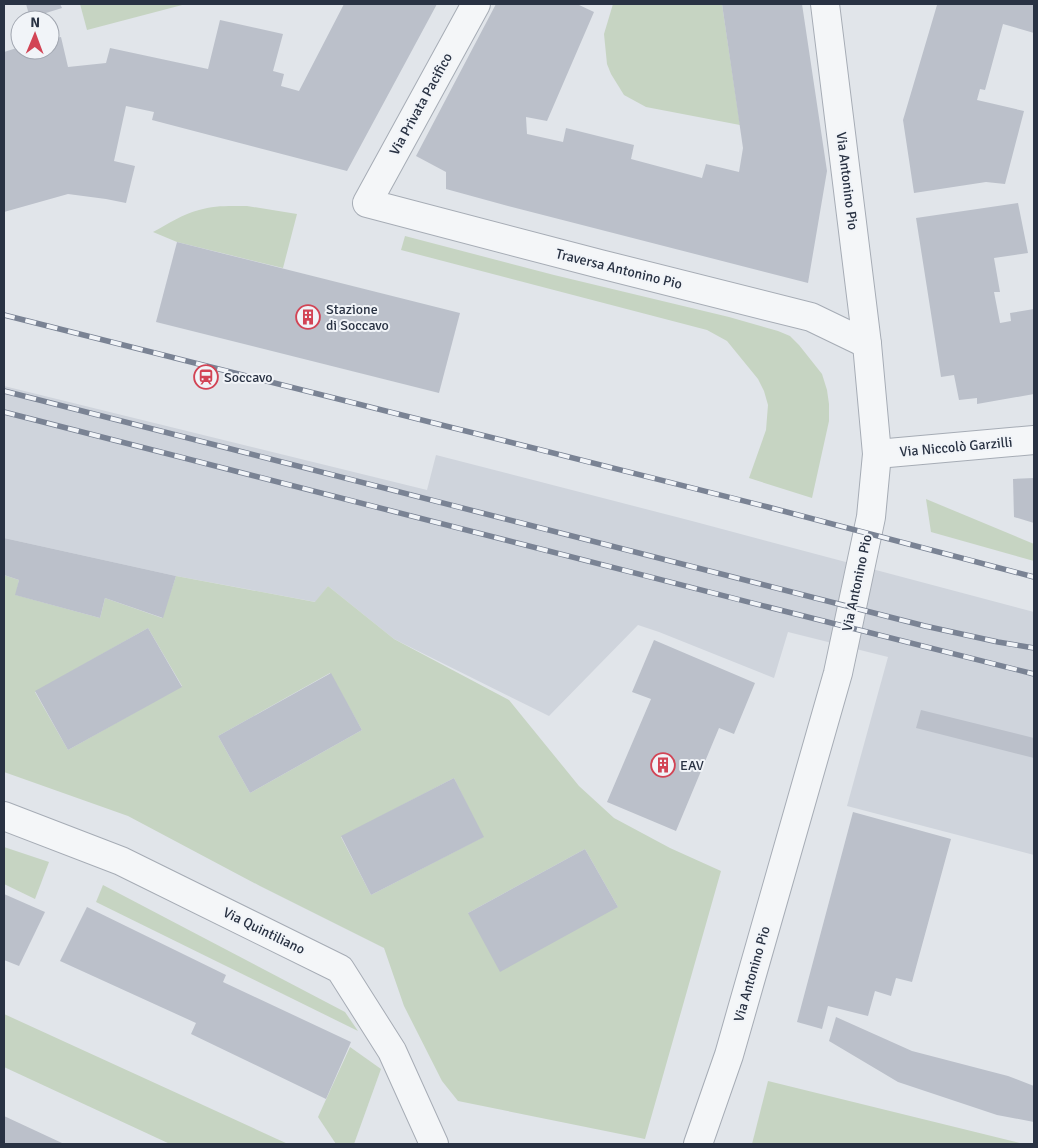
<svg xmlns="http://www.w3.org/2000/svg" width="1038" height="1148" font-family="Signika,sans-serif">
<style>
.built{fill:#cfd4dc}
.green{fill:#c6d4c2;fill-rule:evenodd}
.building{fill:#bbc0ca}
.lines{fill:none;stroke-linecap:round;stroke-linejoin:round}
.minor-casing{stroke:#a6acb5;stroke-width:30}
.minor{stroke:#f4f6f8;stroke-width:28}
.rail-casing{stroke:#7a8394;stroke-width:5.5}
.rail{stroke:#f1f4f8;stroke-width:4;stroke-dasharray:11;stroke-linecap:butt}
.labels{text-anchor:middle;dominant-baseline:central;stroke-width:4;stroke-linejoin:round;paint-order:stroke}
.street-label{font-size:14px;fill:#293243;stroke:#f1f4f8}
.poi-label{font-size:14px;fill:#293243;stroke:#f1f4f8;text-anchor:start}
</style>
<rect width="100%" height="100%" fill="#e1e5ea"/>
<path class="built" d="M4,386L427,490L436,455L692,521L1034,612V855L847,806L888,657L788,632L774,678L659,632L638,625L549,716L394,639L328,586L316,602L176,576L4,538Z"/>
<g class="green">
<path d="M80,4H186L87,30Z"/>
<path d="M613,4H722L740,125L646,107L624,95L611,74L607,64L604,34Z"/>
<path d="M247,206L297,214L283,268L177,242L153,232C168,224 183,214 199,210C214,205 231,206 247,206Z"/>
<path d="M405,236L554,275L729,317L778,331L790,336L799,345L822,374L827,390L829,404V421L812,498L749,478L766,430L768,405L764,391L758,379L727,341L707,330L401,250Z"/>
<path d="M926,499L1034,544V561L931,532Z"/>
<path d="M4,575L19,580L16,595L100,618L105,598L162,618L176,576L315,602L328,586L394,639L509,700L579,786L614,818L670,848L721,871L645,1139L458,1101L442,1081L404,1006L384,948L260,886L128,816L4,772ZM148,628L182,686L68,750L35,692ZM330,673L362,730L250,793L218,736ZM454,778L483,837L371,895L341,837ZM585,849L618,907L468,913Z"/>
<path d="M4,847L49,862L35,899L4,884Z"/>
<path d="M103,885L345,1012L358,1031L96,902Z"/>
<path d="M4,1014L288,1144H170L4,1067Z"/>
<path d="M350,1047L381,1069L354,1144H336L318,1117Z"/>
<path d="M768,1081L1024,1144H752Z"/>
</g>
<g class="building">
<path d="M26,4H60L62,8L30,18Z"/>
<path d="M344,4H437L347,171L152,120L154,112L126,106L114,161L135,166L126,203L106,199L68,194L4,212V52L20,47V50H50V39L61,37L68,67L106,63L110,48L208,69L220,20L283,34L273,71L284,74L281,86L299,91Z"/>
<path d="M496,4H577L594,12L547,121L526,117L527,134L563,142L566,128L634,145L631,159L702,178L706,164L739,172L743,148L722,4H802L827,171L808,283L508,206L446,189V172L416,156Z"/>
<path d="M933,4H1034V33L1003,24L985,90L980,89L977,100L1024,111L1005,184L986,182L914,193L903,120L937,5Z"/>
<path d="M1018,203L1028,253L994,258L1000,292H994L1000,323L1011,321L1010,313L1034,309V394L977,404V398L959,400L954,375L941,377L916,218Z"/>
<path d="M177,242L460,313L439,393L156,322Z"/>
<path d="M1034,478V523L1014,517L1013,479Z"/>
<path d="M4,538L176,576L163,618L105,598L100,618L15,595L19,580L4,575Z"/>
<path d="M148,628L182,687L68,750L35,691Z"/>
<path d="M654,640L755,683L734,734L719,728L676,831L607,802L651,699L632,692Z"/>
<path d="M331,673L362,730L250,793L218,736Z"/>
<path d="M921,710L1034,738V758L916,728Z"/>
<path d="M454,778L484,837L371,895L341,836Z"/>
<path d="M853,812L951,839L912,982L896,978L891,996L875,991L868,1016L828,1006L822,1029L797,1022Z"/>
<path d="M585,849L618,907L500,972L468,913Z"/>
<path d="M4,894L45,912L19,966L4,960Z"/>
<path d="M87,907L226,975L223,982L351,1042L326,1099L191,1034L196,1023L60,961Z"/>
<path d="M836,1017L912,1051L1008,1076L1034,1086V1122L997,1115L898,1082L829,1041Z"/>
<path d="M4,1116L62,1143L61,1144H4Z"/>
</g>
<g class="lines">
<g class="minor-casing">
<g id="minor">
<path d="M476,4L367,203L600,264L811,317L867,344"/>
<path d="M877,454L1034,440"/>
<path d="M4,816L121,861L340,969L392,1051L434,1144"/>
<path d="M698,1144L729,1055L838,673L871,517L877,454L867,344L825,4"/>
</g>
</g>
<use href="#minor" class="minor"/>
<g class="rail-casing">
<g id="rail">
<path d="M4,315L768,507L1034,577"/>
<path d="M4,391L925,626L998,642L1034,648"/>
<path d="M4,412L768,607L1034,674"/>
</g>
</g>
<use href="#rail" class="rail"/>
</g>
<defs>
<g id="building-ring" transform="scale(1.25)"><circle r="9.5" fill="#f1f4f8" stroke="#d24455" stroke-width="1.5"/><path d="M-4-6H4V6H1V3H-1V6H-4ZM-2.5-4.3h1.7v1.8h-1.7ZM.8-4.3h1.7v1.8H.8ZM-2.5-1h1.7V.8h-1.7ZM.8-1h1.7V.8H.8Z" fill="#d24455"/></g>
<g id="station-ring" transform="scale(1.25)"><circle r="9.5" fill="#f1f4f8" stroke="#d24455" stroke-width="1.5"/><path d="M-3-6H3Q5-6 5-4V2Q5 4 3 4L4.5 6H3L1.5 4h-3L-3 6H-4.5L-3 4Q-5 4-5 2V-4Q-5-6-3-6ZM-3.5-4v3h7v-3ZM-3.5 1v1.5H-2V1ZM2 1v1.5H3.5V1Z" fill="#d24455"/></g>
</defs>
<g fill-rule="evenodd">
<use href="#building-ring" x="308" y="317"/>
<use href="#station-ring" x="206" y="377"/>
<use href="#building-ring" x="663" y="765"/>
</g>
<g class="labels">
<g class="street-label">
<text transform="translate(421 104) rotate(-61)">Via Privata Pacifico</text>
<text transform="translate(847 181) rotate(83)">Via Antonino Pio</text>
<text transform="translate(619 269) rotate(14)">Traversa Antonino Pio</text>
<text transform="translate(956 447) rotate(-5)">Via Niccolò Garzilli</text>
<text transform="translate(857 583) rotate(-78)">Via Antonino Pio</text>
<text transform="translate(264 931) rotate(26)">Via Quintiliano</text>
<text transform="translate(752 974) rotate(-74)">Via Antonino Pio</text>
</g>
<g class="poi-label">
<text x="326" y="309">Stazione<tspan x="326" dy="16">di Soccavo</tspan></text>
<text x="224" y="377">Soccavo</text>
<text x="680" y="765">EAV</text>
</g>
</g>
<rect width="1038" height="1148" fill="none" stroke="#293243" stroke-width="10"/>
<g transform="translate(35 35) rotate(1)"><circle r="24" fill="#f1f4f8" stroke="#a1a6b0"/>
<path d="M0-4L9 19L0 12L-9 19Z" fill="#d24455"/>
<text y="-8" font-size="14" font-weight="bold" text-anchor="middle" fill="#293243">N</text>
</g>
</svg>
